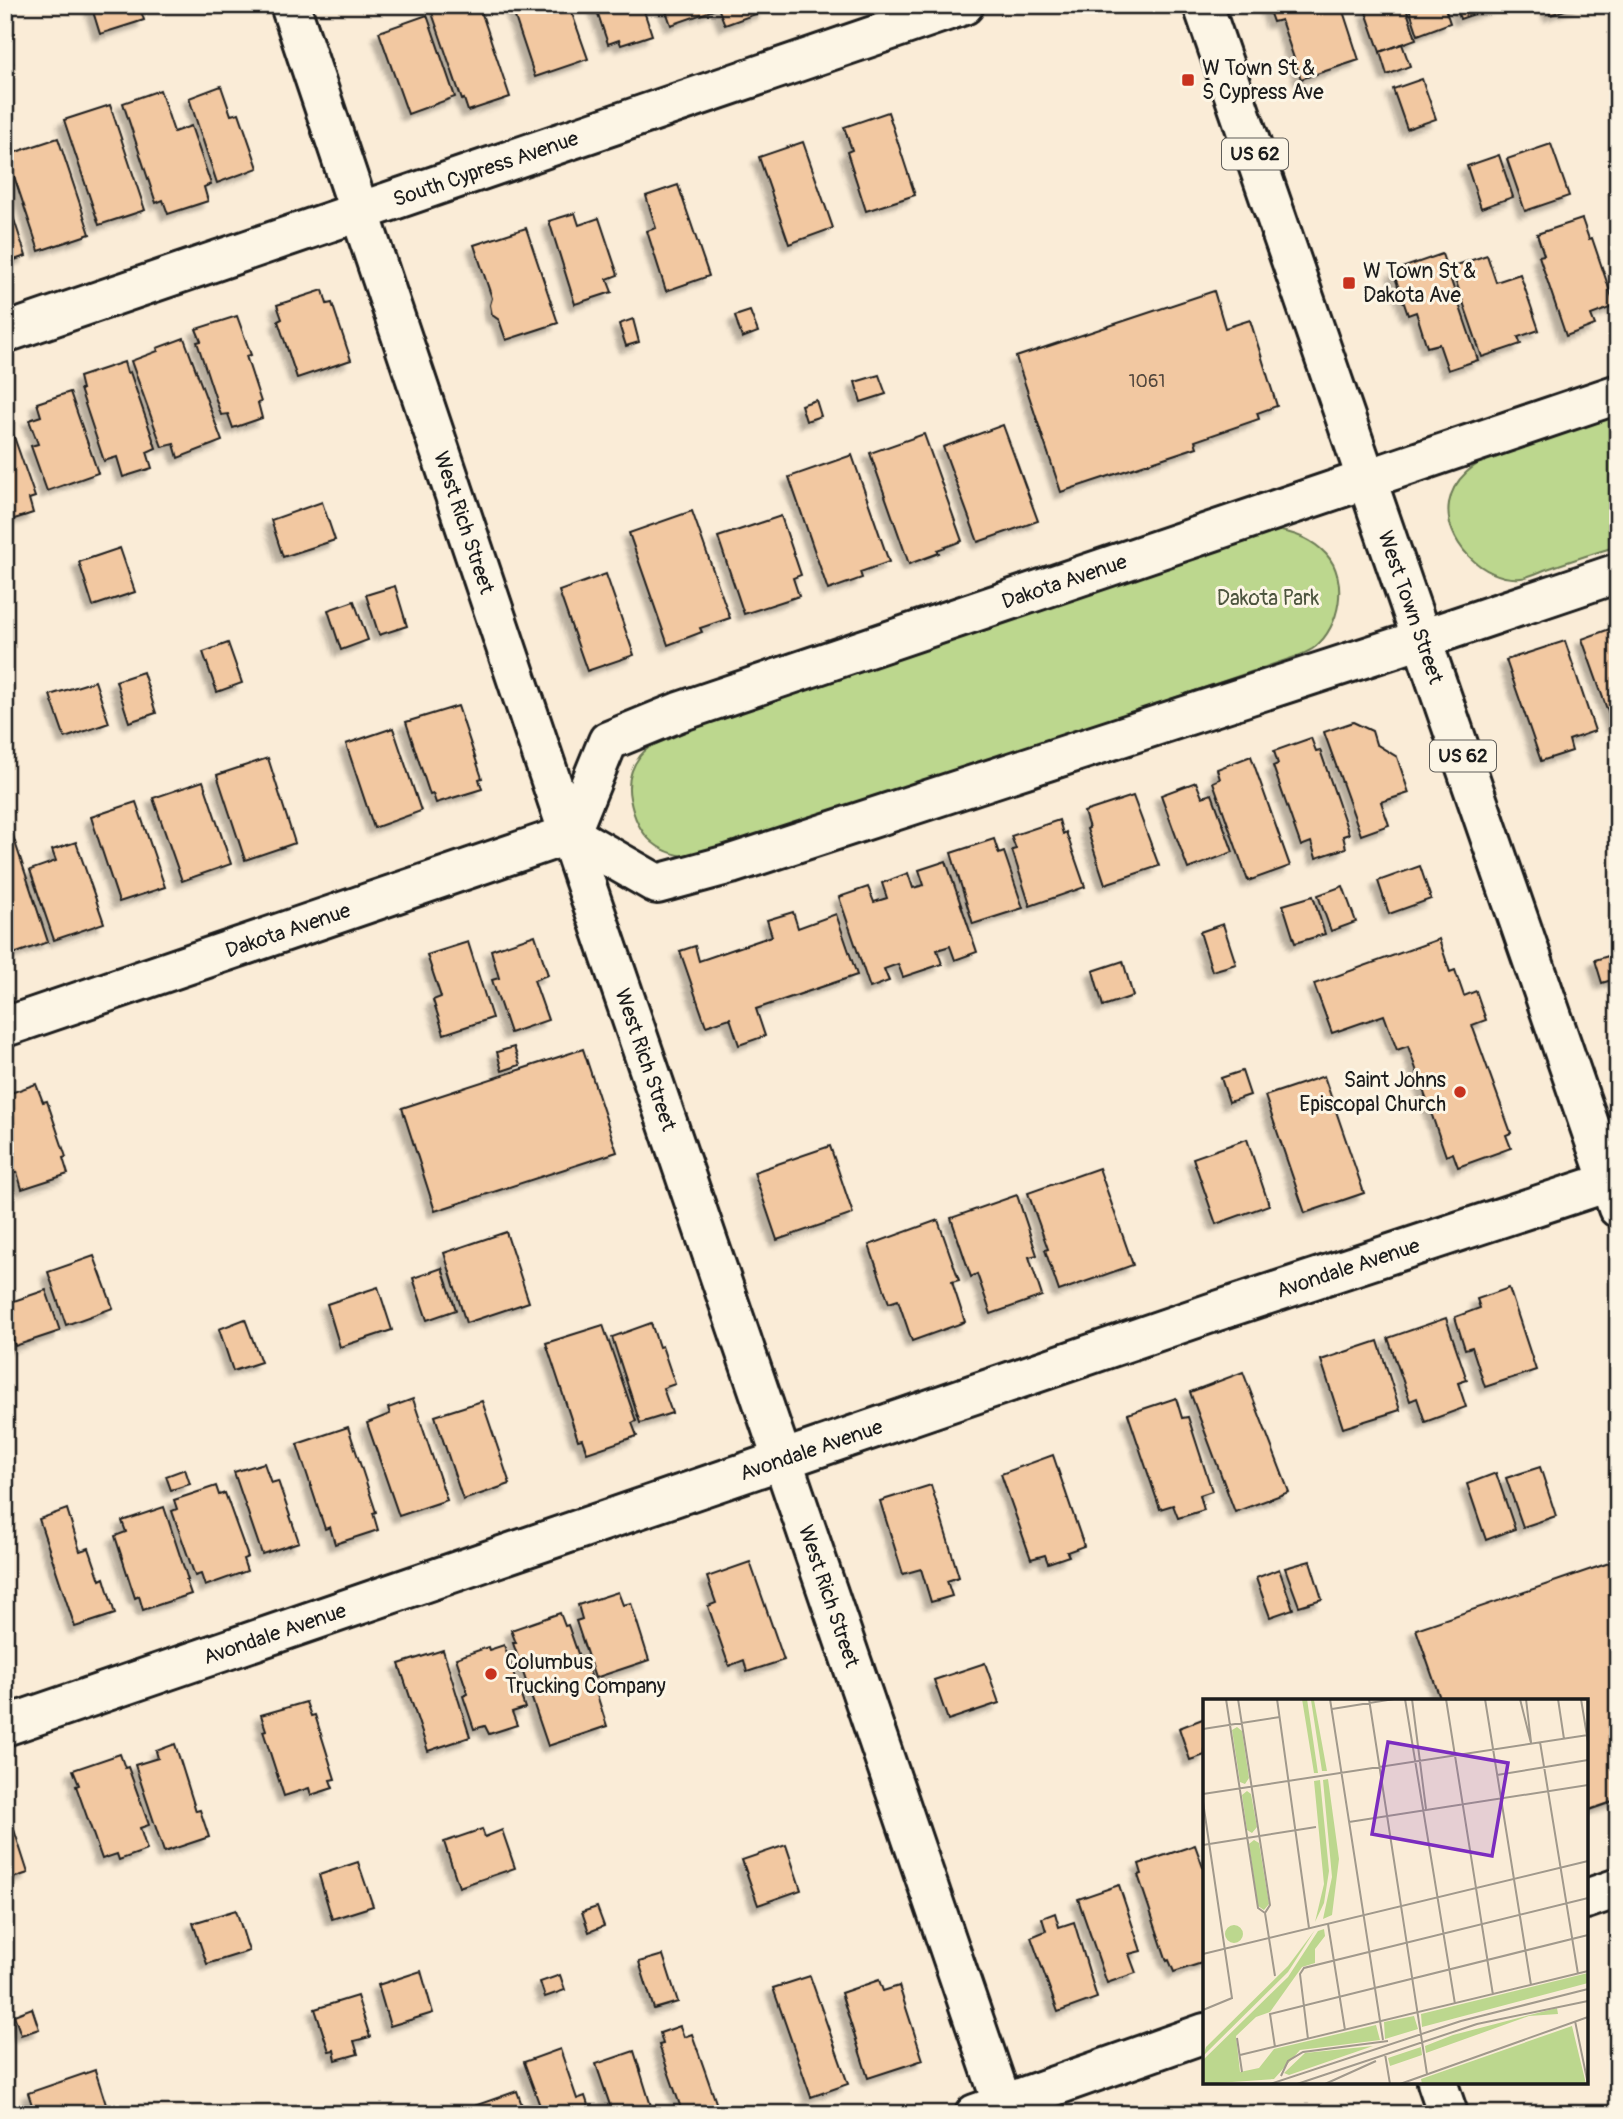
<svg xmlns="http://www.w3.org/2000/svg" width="1623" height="2119" font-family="Pangolin,sans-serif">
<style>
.green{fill:#bcd78e;stroke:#6c7a55;stroke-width:2}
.building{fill:#f2c8a1;stroke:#1c1c1c;stroke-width:2;filter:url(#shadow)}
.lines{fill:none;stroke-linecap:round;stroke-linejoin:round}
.minor-casing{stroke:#1c1c1c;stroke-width:44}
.major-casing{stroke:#1c1c1c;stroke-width:44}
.minor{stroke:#fcf5e5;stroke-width:38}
.major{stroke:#fcf5e5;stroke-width:38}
.poi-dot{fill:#c8321e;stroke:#fcf5e5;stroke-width:2.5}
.labels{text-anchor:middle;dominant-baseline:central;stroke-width:6;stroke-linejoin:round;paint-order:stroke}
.number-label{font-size:18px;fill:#52473d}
.shield{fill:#fcf5e5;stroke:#5f5d58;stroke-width:2}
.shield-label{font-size:19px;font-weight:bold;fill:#1c1c1c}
.poi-label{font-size:21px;fill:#1c1c1c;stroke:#fcf5e5;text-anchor:start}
.street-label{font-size:21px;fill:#1c1c1c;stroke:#fcf5e5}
.park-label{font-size:21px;fill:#4c543e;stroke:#fcf5e5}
.inset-road{fill:none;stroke:#a1998c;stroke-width:2}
.view{fill:#7b2cbf;fill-opacity:0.15;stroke:#7b2cbf;stroke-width:3.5}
.inset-edge{fill:none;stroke:#1c1c1c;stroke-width:3.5}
</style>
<defs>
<filter id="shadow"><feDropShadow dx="-6" dy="6" stdDeviation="2" flood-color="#0004"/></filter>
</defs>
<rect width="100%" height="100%" fill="#faecd7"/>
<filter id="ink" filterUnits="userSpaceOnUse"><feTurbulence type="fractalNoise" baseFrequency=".0143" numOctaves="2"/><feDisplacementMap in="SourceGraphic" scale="14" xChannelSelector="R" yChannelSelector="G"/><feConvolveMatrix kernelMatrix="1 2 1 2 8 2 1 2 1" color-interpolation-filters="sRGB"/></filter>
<g filter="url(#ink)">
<g class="green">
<path d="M1618,411V546C1594,553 1570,561 1547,569C1539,572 1529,577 1521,578C1483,582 1443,540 1449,503C1453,478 1475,464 1495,453Z"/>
<path d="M1273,530C1293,532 1312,539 1326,554C1349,579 1340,627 1315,647C1309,652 1302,654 1295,657L703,857C661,858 637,839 630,798C627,783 631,768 640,756C648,746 660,739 670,733Z"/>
</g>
<g class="building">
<path d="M91,5H139L144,20L100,34Z"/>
<path d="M436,5H479L510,97L468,111L464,99L462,100L432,13L438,11Z"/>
<path d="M511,5H569L588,59L535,77Z"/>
<path d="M595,5H642L652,35L621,45L619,40L608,44Z"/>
<path d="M664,5H712L714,10L671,25Z"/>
<path d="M717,5H762L764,11L725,25Z"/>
<path d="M1267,5H1341L1359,60L1301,79L1281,20L1273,22Z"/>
<path d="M1373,5H1405L1416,39L1380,52L1366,12L1374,9Z"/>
<path d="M1408,5H1444L1450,23L1418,35Z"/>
<path d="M1456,5H1501L1460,19Z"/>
<path d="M1547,5H1580L1550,15Z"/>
<path d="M427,15L455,97L408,114L379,32Z"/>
<path d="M5,41L13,63L5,66Z"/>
<path d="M1402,44L1410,66L1387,75L1380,52Z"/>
<path d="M1422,79L1436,119L1407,129L1393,89Z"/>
<path d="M221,86L231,115L239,113L258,168L217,183L189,98Z"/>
<path d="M160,90L174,132L191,126L211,184L204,187L208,201L168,214L163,200L156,203L123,103Z"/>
<path d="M110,105L145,210L99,225L64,120Z"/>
<path d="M888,112L915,195L866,211L847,152L852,150L844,127Z"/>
<path d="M58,138L90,234L39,251L7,155Z"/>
<path d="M803,142L833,228L789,244L759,157Z"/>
<path d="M1551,144L1569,196L1525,211L1507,159Z"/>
<path d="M1499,155L1513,197L1481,208L1467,166Z"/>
<path d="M678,185L709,276L666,291L647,231L656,228L646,196Z"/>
<path d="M5,192L26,256L5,263Z"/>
<path d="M575,213L579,225L599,218L618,275L607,279L612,292L575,304L549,221Z"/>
<path d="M1582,219L1589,239L1592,238L1615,306L1591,315L1595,325L1566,336L1539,256L1544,255L1537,234Z"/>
<path d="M526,228L558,323L506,340L499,320L492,315L490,305L492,298L474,245Z"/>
<path d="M1442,254L1478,360L1448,370L1439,344L1427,347L1416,312L1408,315L1393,271Z"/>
<path d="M1487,255L1496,282L1520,274L1539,330L1518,337L1521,344L1482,357L1451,267Z"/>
<path d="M323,290L327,304L332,303L351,360L297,378L278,321L282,319L277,305Z"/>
<path d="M1214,291L1225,328L1250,320L1277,406L1257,413L1259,419L1195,441L1197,447L1061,492L1016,357Z"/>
<path d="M750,311L758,332L742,338L735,316Z"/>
<path d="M237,316L251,355L246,356L261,402L258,403L262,418L233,428L228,414L221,415L197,342L201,341L196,329Z"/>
<path d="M633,319L639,342L626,346L619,324Z"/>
<path d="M184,338L222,441L178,458L174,444L162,447L131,361L158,351L157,348Z"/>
<path d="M124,362L127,373L130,372L156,448L147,452L152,468L123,477L117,457L104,461L80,389H82L79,377Z"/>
<path d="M879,375L886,394L861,402L855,382Z"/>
<path d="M70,392L98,473L47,491L31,446L38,444L29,420L41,416L37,403Z"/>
<path d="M816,400L821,416L806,421L801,405Z"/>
<path d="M5,411L35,497L29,499L33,513L8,521L5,514Z"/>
<path d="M1003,425L1038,521L978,542L943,447Z"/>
<path d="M924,434L962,541L937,550L939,553L909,564L870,453Z"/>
<path d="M852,455L889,562L860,572L862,578L828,590L789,477Z"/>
<path d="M322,502L335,540L283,557L271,520Z"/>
<path d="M692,511L730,618L700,628L702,632L668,645L629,533Z"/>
<path d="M781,516L801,575L793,578L799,596L744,614L718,537Z"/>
<path d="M120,548L135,592L93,606L79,562Z"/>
<path d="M606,574L634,655L587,671L559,591Z"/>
<path d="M395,586L407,626L379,635L366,595Z"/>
<path d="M354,601L368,640L341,650L328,610Z"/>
<path d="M1618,626V724L1613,726L1582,639Z"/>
<path d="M5,627L12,646L5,648Z"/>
<path d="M1565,641L1595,731L1569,740L1572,751L1541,761L1506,660Z"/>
<path d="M228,643L242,683L217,692L203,652Z"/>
<path d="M143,672L156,713L129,722L116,681Z"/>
<path d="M95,681L109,723L65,738L50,695Z"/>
<path d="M458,706L482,778L479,779L482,789L436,803L433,794L430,795L406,722Z"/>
<path d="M1353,722L1372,731L1376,744L1397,757L1409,793L1381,802L1389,825L1361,835L1324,732Z"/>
<path d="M393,728L421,811L374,828L346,744Z"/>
<path d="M1311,738L1316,751L1320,750L1349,834L1343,836L1346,848L1316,858L1311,842L1301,846L1273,766L1278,764L1274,751Z"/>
<path d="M1251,756L1290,866L1248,881L1213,782L1220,779L1217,769Z"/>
<path d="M268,758L295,843L245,860L217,775Z"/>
<path d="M203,781L231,864L182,881L153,798Z"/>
<path d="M1196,782L1202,797L1212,794L1233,852L1188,869L1161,795Z"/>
<path d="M1133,796L1159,866L1105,884L1087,829L1089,828L1084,812Z"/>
<path d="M136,802L165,887L119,902L91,817Z"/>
<path d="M1059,820L1063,834L1066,832L1085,887L1030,906L1012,850L1016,849L1011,836Z"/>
<path d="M11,830L48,942L5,957V832Z"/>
<path d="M994,839L999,854L1004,852L1023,908L973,924L951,853Z"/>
<path d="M76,842L104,923L54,940L30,870L56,861L52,850Z"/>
<path d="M946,861L977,952L955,960L950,946L937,950L942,964L903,977L898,964L884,969L889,981L870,988L839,897L868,887L874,902L887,898L882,883L908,873L913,888L924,885L919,870Z"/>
<path d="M1420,866L1431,899L1389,914L1378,881Z"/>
<path d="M1343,886L1356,922L1331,931L1318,895Z"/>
<path d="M1313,896L1325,934L1295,943L1283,905Z"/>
<path d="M793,912L798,928L836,914L857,975L756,1009L765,1036L739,1045L730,1018L706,1026L680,951L695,946L699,961L772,936L767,920Z"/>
<path d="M1223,924L1236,964L1212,971L1200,932Z"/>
<path d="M535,935L548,975L534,980L548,1020L510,1033L492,980L499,978L491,950Z"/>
<path d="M1439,939L1450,972L1455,970L1464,996L1476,991L1486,1020L1472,1025L1511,1133L1506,1135L1511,1148L1458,1167L1453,1153L1446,1156L1408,1046L1397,1050L1384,1015L1332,1033L1314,984Z"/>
<path d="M468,942L492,1018L444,1034L433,1000L441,997L427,955Z"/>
<path d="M1618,953V978L1602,983L1595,960Z"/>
<path d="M1123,961L1133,996L1103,1006L1093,971Z"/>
<path d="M514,1047L520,1065L502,1071L497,1052Z"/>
<path d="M583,1049L617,1152L435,1211L402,1108Z"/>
<path d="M1242,1071L1250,1095L1229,1102L1221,1078Z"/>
<path d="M1324,1076L1364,1193L1305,1213L1265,1096Z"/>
<path d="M36,1084L43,1102L47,1101L66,1157L63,1158L68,1174L22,1189L17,1172L13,1174L5,1151V1095Z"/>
<path d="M1247,1139L1269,1205L1216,1224L1193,1158Z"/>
<path d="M830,1146L853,1214L777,1240L754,1172Z"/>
<path d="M1099,1168L1133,1265L1059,1291L1045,1250L1048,1249L1028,1193Z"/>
<path d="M1017,1195L1037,1255L1029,1257L1042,1296L991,1314L977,1274L971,1277L951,1218Z"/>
<path d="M938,1220L959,1280L952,1282L965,1322L912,1341L898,1300L889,1303L869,1245Z"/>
<path d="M506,1232L529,1302L466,1323L444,1253Z"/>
<path d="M94,1256L113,1308L66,1325L48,1272Z"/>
<path d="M442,1268L456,1310L427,1320L413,1278Z"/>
<path d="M378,1287L392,1330L340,1347L327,1304Z"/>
<path d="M1509,1288L1536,1370L1485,1387L1472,1347L1465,1349L1455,1317L1480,1308L1477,1299Z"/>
<path d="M46,1290L60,1331L15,1346L5,1316V1304Z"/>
<path d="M1446,1318L1467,1380L1458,1383L1466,1407L1425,1422L1417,1398L1410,1401L1388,1338Z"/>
<path d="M245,1319L261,1362L233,1371L219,1329Z"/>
<path d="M651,1323L659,1347L662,1346L675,1384L663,1388L672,1413L640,1423L612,1337Z"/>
<path d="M603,1325L636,1421L632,1423L637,1436L587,1453L582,1439L578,1440L546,1343Z"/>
<path d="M1378,1341L1400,1410L1343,1428L1321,1360Z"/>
<path d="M1243,1372L1289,1492L1235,1512L1190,1392Z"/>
<path d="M1176,1398L1182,1418L1188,1417L1212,1491L1200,1495L1204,1510L1178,1518L1173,1505L1160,1509L1128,1414Z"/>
<path d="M413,1399L447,1500L399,1516L367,1423L390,1414L388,1408Z"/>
<path d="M482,1401L510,1484L463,1500L435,1416Z"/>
<path d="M348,1427L376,1512L373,1513L378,1530L335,1544L330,1527L325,1529L297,1444Z"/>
<path d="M1053,1455L1084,1546L1067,1552L1069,1556L1048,1563L1045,1555L1031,1559L1001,1474Z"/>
<path d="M264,1463L271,1483L278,1481L299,1542L262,1554L234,1472Z"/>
<path d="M1540,1467L1556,1516L1523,1527L1506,1478Z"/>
<path d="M185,1469L190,1484L171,1490L166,1476Z"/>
<path d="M1496,1473L1515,1529L1486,1540L1467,1484Z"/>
<path d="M931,1485L959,1577L947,1581L952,1596L931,1602L921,1569L903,1574L880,1501Z"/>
<path d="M216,1486L219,1495L225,1493L248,1557L243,1559L247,1571L205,1586L201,1574L195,1576L172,1511L177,1509L174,1500Z"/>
<path d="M164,1507L188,1580H186L191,1594L143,1610L139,1596L135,1598L115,1536L126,1532L122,1521Z"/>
<path d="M67,1509L80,1551L89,1548L100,1580L104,1578L115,1614L75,1627L39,1519Z"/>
<path d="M1618,1560V1800L1586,1811V1701H1441L1416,1629Z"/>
<path d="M1310,1561L1322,1599L1299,1606L1285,1568Z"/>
<path d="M750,1562L784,1660L747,1672L744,1660L729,1666L708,1606L716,1603L707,1577Z"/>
<path d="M1279,1569L1293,1609L1270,1617L1256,1578Z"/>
<path d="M618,1592L623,1605L631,1603L649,1660L595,1678L576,1621L582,1619L578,1605Z"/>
<path d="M560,1613L565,1626L568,1625L582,1665L587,1664L607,1726L548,1746L513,1643H516L511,1630Z"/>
<path d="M504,1645L525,1708L512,1712L517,1725L489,1734L485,1726L474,1729L463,1696L468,1694L456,1658L488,1647L489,1650Z"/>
<path d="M443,1650L470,1737L428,1751L399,1664Z"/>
<path d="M985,1663L999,1703L948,1720L934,1680Z"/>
<path d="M306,1702L311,1716L315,1715L335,1779L330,1780L333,1788L311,1795L309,1788L284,1796L263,1731L266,1730L261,1715Z"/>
<path d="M1205,1718V1755L1190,1760L1179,1728Z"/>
<path d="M175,1744L196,1811L200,1810L209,1837L164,1852L135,1765L158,1758L156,1751Z"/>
<path d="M120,1754L125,1768L128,1767L149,1825L140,1828L147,1850L119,1860L117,1854L102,1859L76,1786L79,1785L73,1770Z"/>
<path d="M5,1813L9,1814L28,1873L10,1879L13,1890L5,1893Z"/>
<path d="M482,1829L485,1837L502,1830L515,1868L459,1887L444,1842Z"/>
<path d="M786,1845L801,1890L758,1905L742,1860Z"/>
<path d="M1195,1845L1205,1873V1962L1174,1972L1169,1960L1167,1961L1138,1875L1142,1874L1139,1864Z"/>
<path d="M358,1862L373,1906L332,1919L319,1875Z"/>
<path d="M1119,1885L1141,1951L1129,1954L1136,1973L1107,1983L1078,1899Z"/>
<path d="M597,1907L604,1926L589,1932L582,1912Z"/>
<path d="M236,1910L249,1951L207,1964L193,1923Z"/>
<path d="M1055,1913L1059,1927L1074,1922L1097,1998L1058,2012L1031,1937L1046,1931L1042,1918Z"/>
<path d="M663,1955L678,2002L654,2009L639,1962Z"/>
<path d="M421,1971L433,2013L390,2026L378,1985Z"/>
<path d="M560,1975L565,1990L545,1997L540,1982Z"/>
<path d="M810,1976L848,2084L811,2097L773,1988Z"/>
<path d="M879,1980L883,1991L899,1986L923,2060L868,2078L841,1993Z"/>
<path d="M357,1996L370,2037L354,2041L358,2054L336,2060L334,2050L329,2051L315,2009Z"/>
<path d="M32,2008L39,2029L21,2035L14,2015Z"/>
<path d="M680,2026L684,2037L692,2034L720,2114H683L659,2045L663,2044L660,2033Z"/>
<path d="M560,2049L577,2099L585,2096L591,2114H543L524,2062Z"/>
<path d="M634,2051L651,2106L643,2109L644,2114H613L596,2064Z"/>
<path d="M95,2070L109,2114H35L28,2093Z"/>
<path d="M517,2091L525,2114H477L474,2106Z"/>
</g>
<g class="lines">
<g class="minor-casing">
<g id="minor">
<path id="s1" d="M290,5L582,873L1006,2114"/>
<path id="s2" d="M5,333L964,5"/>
<path d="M570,834L657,884L731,864L1422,639L1618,573"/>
<path id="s3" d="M5,1027L570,834L608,741L679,712L1618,394"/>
<path id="s4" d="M5,1726L1211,1313L1618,1179"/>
<path d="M1586,1899L1618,1888"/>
<path d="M1437,2082L1448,2114"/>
<path d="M975,2114L1205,2033"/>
</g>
</g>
<g class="major-casing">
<g id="major">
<path id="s5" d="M1203,5L1618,1208"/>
</g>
</g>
<use href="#minor" class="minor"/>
<use href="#major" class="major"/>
</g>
</g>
<g class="poi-dot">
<rect x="1181" y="73" width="14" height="14" rx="3.5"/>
<rect x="1342" y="276" width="14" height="14" rx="3.5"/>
<circle cx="1460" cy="1092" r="7"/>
<circle cx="491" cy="1674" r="7"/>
</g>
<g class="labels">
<g class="number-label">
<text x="1147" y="381">1061</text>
</g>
<g class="shield">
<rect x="1222" y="138.5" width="66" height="31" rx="5"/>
<rect x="1430" y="740.5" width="66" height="31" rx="5"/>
</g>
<g class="shield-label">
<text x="1255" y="154">US 62</text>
<text x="1463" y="756">US 62</text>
</g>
<g class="poi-label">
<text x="1202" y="68">W Town St &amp;<tspan x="1202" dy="24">S Cypress Ave</tspan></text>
<text x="1363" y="271">W Town St &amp;<tspan x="1363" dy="24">Dakota Ave</tspan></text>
<text x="1446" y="1080" text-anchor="end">Saint Johns<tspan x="1446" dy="24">Episcopal Church</tspan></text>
<text x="505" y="1662">Columbus<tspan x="505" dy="24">Trucking Company</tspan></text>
</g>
<g class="street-label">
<text stroke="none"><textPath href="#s2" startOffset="508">South Cypress Avenue</textPath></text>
<text stroke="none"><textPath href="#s1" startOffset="546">West Rich Street</textPath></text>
<text stroke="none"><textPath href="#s3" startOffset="1181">Dakota Avenue</textPath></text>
<text stroke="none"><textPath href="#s5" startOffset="637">West Town Street</textPath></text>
<text stroke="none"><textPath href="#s3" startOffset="299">Dakota Avenue</textPath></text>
<text stroke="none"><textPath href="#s1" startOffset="1113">West Rich Street</textPath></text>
<text stroke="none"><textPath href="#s4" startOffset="1419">Avondale Avenue</textPath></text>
<text stroke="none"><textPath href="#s4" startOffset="852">Avondale Avenue</textPath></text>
<text stroke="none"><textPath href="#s1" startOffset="1680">West Rich Street</textPath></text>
<text stroke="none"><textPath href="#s4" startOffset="285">Avondale Avenue</textPath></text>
</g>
<g class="park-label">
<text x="1268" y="598">Dakota Park</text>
</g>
</g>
<g transform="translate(1203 1699)">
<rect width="385" height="385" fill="#faecd7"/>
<path d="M104,0L115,74H111L99,0ZM108,1H111L124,72H119ZM34,28L39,32L46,79L42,85L37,83L29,31ZM125,80L136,160L129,216L120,220L129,178L120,81ZM117,81L126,172L121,204L112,223L121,185L111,82ZM44,92L48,95L54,128L49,134L44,131L39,96ZM51,141L56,144L66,205L61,211L55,207L46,145ZM22 235a9 9 0 1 1 18 0a9 9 0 1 1-18 0ZM121,230L122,237L112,250V264L99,268L67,313L53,318L33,337L37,373L56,369L71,350L173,326L177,341L97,351L71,380L0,385V361L85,278L115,232ZM112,231L85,273L0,357L3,348L85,267ZM385,274V284L219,328L218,315ZM354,309L355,315L326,317L223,354L222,347L250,336ZM211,317L215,330L182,340L181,323ZM369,327L383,385H219L218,380ZM170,347L86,376L81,374L102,354ZM218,348L219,356L187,367L185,359Z" fill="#bcd78e"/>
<path class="inset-road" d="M23,0L55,209L62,214M35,0L67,206L62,214L72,277M74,0L106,229M127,0L180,341M166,0L224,375M202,0L252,305M209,0L223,110M243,0L290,296M282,0L328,286M317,0L328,44M323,0L328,43M355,0L361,40M378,0L385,43M129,10L191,0M0,30L77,18M337,43L375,275M294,76L385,61M0,95L385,36M0,103L29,299L0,311M146,123L385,86M0,146L113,128M125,225L142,331M0,255L385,162M372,322L385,385M34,339L39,373M105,340L97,275L101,269L385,199M72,348L67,315L385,236M182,355L187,385M37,356L385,272M78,377L85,362L100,353L185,342M67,385L258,322L385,290M94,385L274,325L385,302M122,385L173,362M197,385L385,318"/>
<path class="view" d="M185,43L305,64L289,157L169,135Z"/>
<rect width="385" height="385" class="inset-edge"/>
</g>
<rect width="1623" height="2119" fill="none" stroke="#fcf5e5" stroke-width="28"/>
<rect x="14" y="14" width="1595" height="2091" fill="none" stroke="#1c1c1c" stroke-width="2.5" filter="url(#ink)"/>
</svg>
